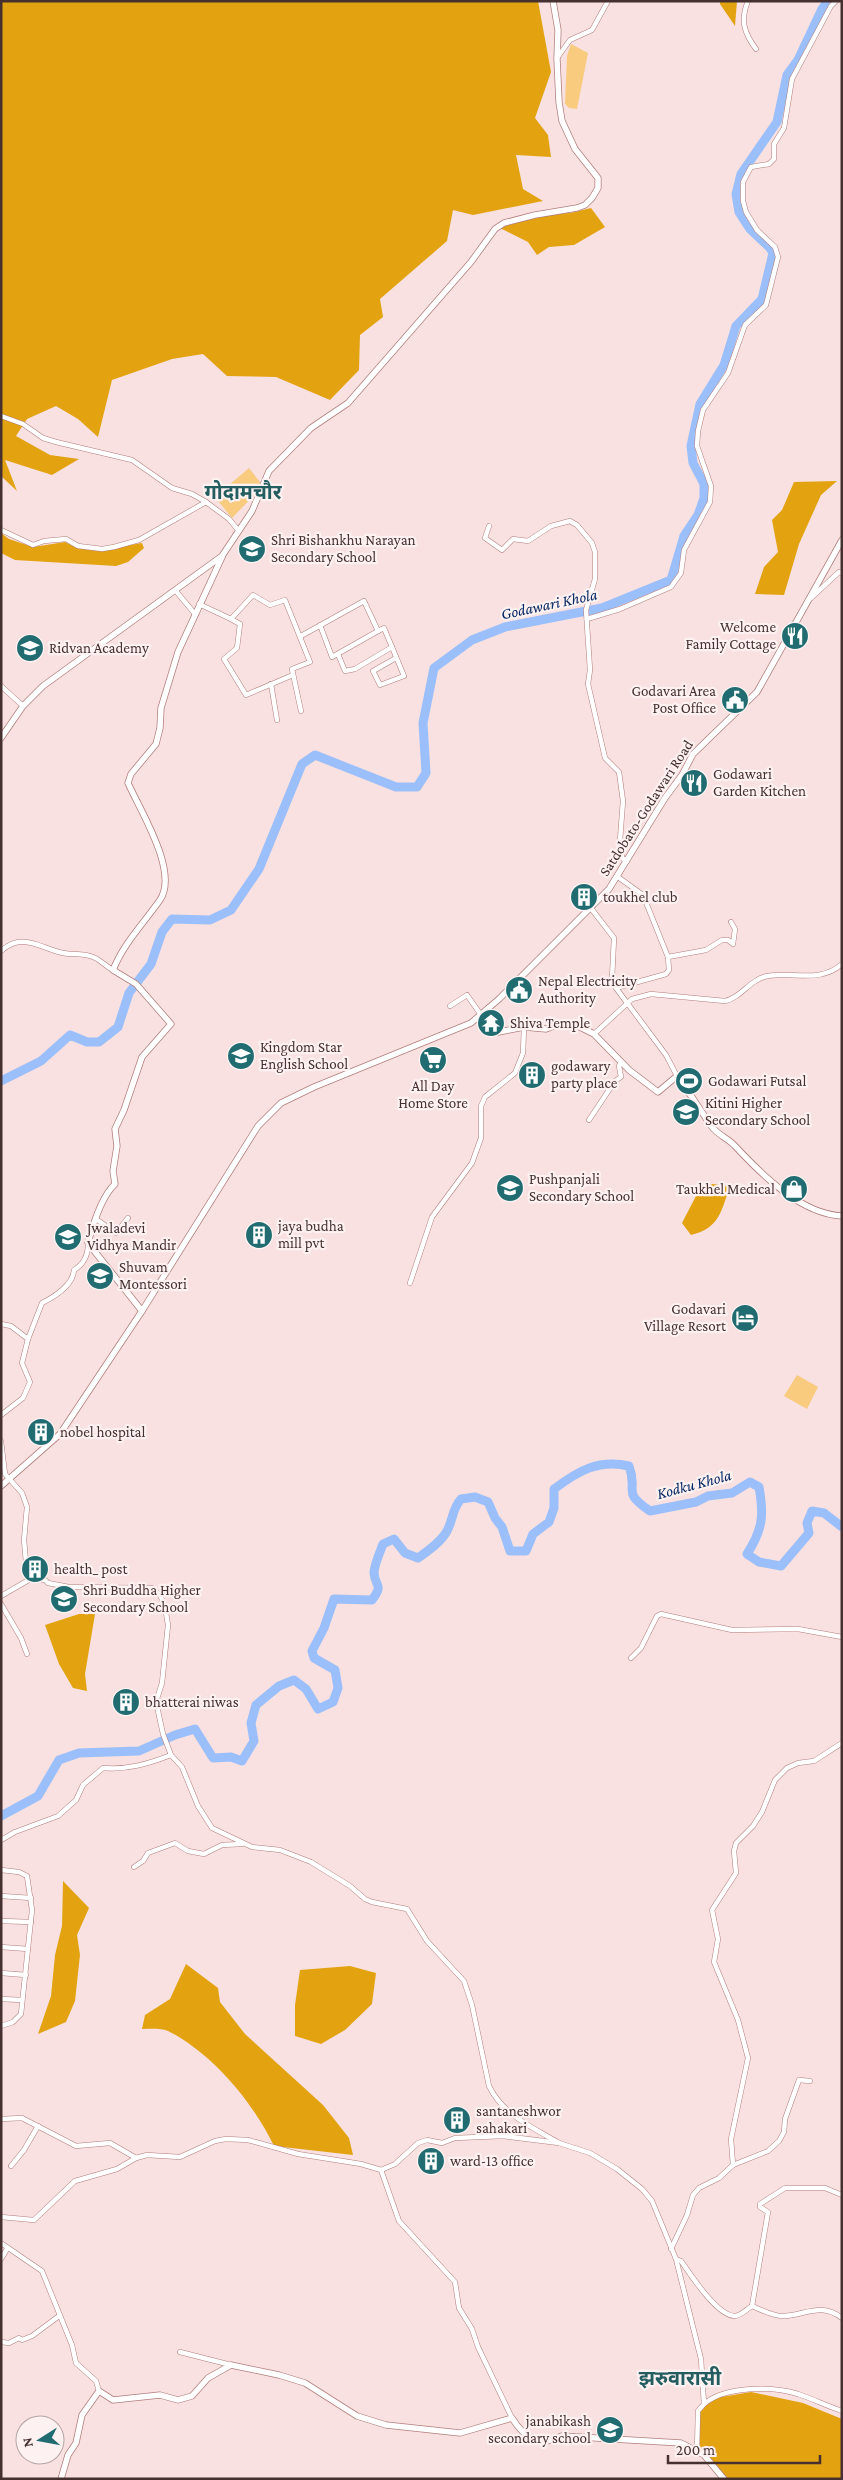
<svg xmlns="http://www.w3.org/2000/svg" width="843" height="2480" font-family="'Crimson Pro','Noto Sans Devanagari',serif">
<style>
.green{fill:#f8cb7f}
.forest{fill:#e3a311}
.lines{fill:none;stroke-linecap:round;stroke-linejoin:round}
.river{stroke:#9bbffa;stroke-width:9}
.minor-casing{stroke:#b17e7d;stroke-width:5.5}
.tertiary-casing{stroke:#b17e7d;stroke-width:7}
.minor{stroke:#fff;stroke-width:4.5}
.tertiary{stroke:#fff;stroke-width:5.5}
.labels{text-anchor:middle;dominant-baseline:central;stroke-width:4.5;stroke-linejoin:round;paint-order:stroke}
.poi-label{font-size:15px;fill:#473130;stroke:#fdf1f1;text-anchor:start}
.street-label{font-size:15px;fill:#473130;stroke:#fdf1f1}
.water-label{font-size:16px;font-style:italic;fill:#052963;stroke:#fdf1f1}
.district-label{font-size:20px;font-weight:bold;fill:#235d60;stroke:#fdf1f1}
</style>
<rect width="100%" height="100%" fill="#f8e1e0"/>
<g class="green">
<path d="M571,44L588,53L577,109L569,108L565,104L567,56Z"/>
<path d="M249,468L263,486L232,518L215,497Z"/>
<path d="M797,1375L818,1387L807,1409L784,1396Z"/>
</g>
<g class="forest">
<path d="M1,1H538L551,72L535,118L548,135L551,157L516,155L523,189L543,201L473,215L453,210L447,241L380,299L383,317L360,335L359,370L330,400L276,377L227,376L203,354L172,359L112,380L98,437L78,419L56,406L27,419L16,436L50,455L79,459L52,475L5,460L17,491L1,476Z"/>
<path d="M720,1H737L735,26L720,4Z"/>
<path d="M591,208L605,227L574,245L549,247L537,255L528,242L500,228L541,214L570,213Z"/>
<path d="M837,481L821,495L799,544L784,595L755,594L764,567L778,552L772,520L782,510L794,482Z"/>
<path d="M1,533L9,539L33,547L65,542L77,548L100,550L142,543L144,548L128,562L116,566L15,560L1,553Z"/>
<path d="M712,1184L730,1186C721,1211 720,1228 691,1235L682,1223L696,1196Z"/>
<path d="M79,1614H95L85,1674L87,1691L73,1688L59,1664L45,1625Z"/>
<path d="M63,1881L89,1908L77,1935L80,1955L75,2001L66,2022L38,2034L51,1996L55,1955L62,1926Z"/>
<path d="M186,1964L218,1988L220,2002L245,2034L323,2105L349,2138L353,2155L274,2146C253,2102 212,2053 168,2031C161,2028 150,2029 142,2029L145,2015L170,1999Z"/>
<path d="M350,1966L376,1973L372,2004L345,2030L321,2044L295,2036V2005L300,1970Z"/>
<path d="M751,2392L803,2403L842,2419V2479H725L697,2448L698,2413L709,2399Z"/>
</g>
<g class="lines">
<g class="river">
<path d="M1,1081L41,1061L70,1035L87,1042H99L118,1027L129,993L151,964L162,932L172,919L210,920L231,910L259,869L302,764L315,755L396,787H417L426,773L423,723L434,668L472,640L505,627L602,608L671,580L684,536L698,515L704,498V484L693,463L691,446L700,404L724,365L736,326L762,299L773,253L770,248L750,229L739,212L736,194L741,174L777,122L787,75L798,60L822,9L828,1"/>
<path d="M1,1816L38,1796L59,1760L79,1753L139,1751L175,1735L195,1729L213,1758L231,1757L242,1761L254,1741L251,1723L256,1705L279,1686L294,1680L306,1689L318,1709L333,1702L338,1688L335,1670L314,1658L312,1651L324,1628L334,1599L372,1600C384,1584 375,1587 374,1573C374,1565 380,1552 383,1544L394,1539L405,1553L418,1558C428,1551 441,1542 447,1531C453,1520 452,1509 461,1499L475,1497L488,1502L495,1518L502,1527L510,1551H526L533,1534L549,1522L554,1508V1489C578,1471 598,1459 629,1466C639,1493 620,1490 650,1511L696,1502L708,1496L732,1493L750,1482L759,1487C764,1515 763,1529 747,1554L759,1562L781,1566L809,1533L807,1523L812,1511L824,1513L842,1527"/>
</g>
<g class="minor-casing">
<g id="minor">
<path d="M748,1C740,20 744,33 756,49"/>
<path d="M557,58L570,40L592,30L608,1"/>
<path d="M1,416L23,424L43,438L56,442L132,460L172,488L192,494L206,502L229,519L239,531"/>
<path d="M489,526L485,538L502,550L513,539L528,541L551,526L570,521L577,525L592,543L595,552V579L586,610L590,670L588,684L605,758L619,772L623,801L620,840L622,858L627,861"/>
<path d="M1,530L33,545L44,541L66,539L78,546L102,549L114,547L139,540L206,502"/>
<path d="M175,590L195,614"/>
<path d="M811,598L839,572L842,573"/>
<path d="M199,604L231,619L253,595L270,605L285,600L310,662L292,669L301,711"/>
<path d="M231,619L240,624L237,648L224,659L246,695L293,675"/>
<path d="M587,619L620,609L671,587L681,573L684,550L710,502L711,486L697,446L698,431L703,410L728,373L745,325L766,305L778,257L775,247L757,230L746,212L743,201V182L751,167L769,164L774,159V144L784,128L792,79L831,6L836,1"/>
<path d="M301,636L364,601L378,631L332,657L320,625"/>
<path d="M392,647L404,676L380,685L373,671L396,658"/>
<path d="M338,654L345,671L355,669L392,647L384,628L378,631"/>
<path d="M271,684L277,720"/>
<path d="M1,686L23,706"/>
<path d="M590,907L614,938L612,979L616,988L666,1055L677,1076"/>
<path d="M1,951C23,931 41,949 63,953C73,955 83,953 93,957C101,960 105,966 113,970"/>
<path d="M668,957L706,950L722,940H728L733,944L735,929L731,922"/>
<path d="M616,988L666,974L669,970L668,957L643,895L618,877"/>
<path d="M450,1006L467,995L481,1015"/>
<path d="M594,1034L632,999L651,994L725,1001C741,998 750,979 768,976C794,972 821,983 842,964"/>
<path d="M589,1120L615,1081L621,1077L619,1066L621,1061"/>
<path d="M96,1219L116,1233L128,1218"/>
<path d="M410,1283L432,1217L472,1163L481,1138V1106L485,1097L515,1073L523,1053L524,1027"/>
<path d="M1,1324L11,1326L28,1339L22,1363L30,1382L23,1398L1,1415"/>
<path d="M28,1339L42,1303C54,1297 73,1285 74,1270C84,1264 88,1256 88,1244"/>
<path d="M1,1441L5,1474L22,1493L27,1507L24,1540L27,1573L32,1578L45,1580L48,1583L69,1587L152,1588L160,1595L165,1607L168,1625L162,1683L156,1702L163,1734L171,1755L182,1767L198,1806L212,1828L252,1847L280,1850L311,1862L350,1886L365,1899L372,1902L407,1909L427,1941L464,1981L472,2005L489,2086C503,2115 532,2127 559,2143"/>
<path d="M1,1596L32,1578"/>
<path d="M1,1604L21,1638L27,1654"/>
<path d="M631,1658L641,1648L657,1616L661,1614L732,1630L798,1629L842,1637"/>
<path d="M1,1840L15,1832L58,1816L76,1800L83,1785L103,1768C127,1770 148,1764 171,1755"/>
<path d="M134,1867L143,1861L148,1853L175,1843L188,1851L204,1854L222,1845L242,1844"/>
<path d="M1,1870L19,1872L27,1876L32,1910L21,2014L13,2022L1,2026"/>
<path d="M1,1896L31,1898"/>
<path d="M1,1921L31,1922"/>
<path d="M1,1947L28,1949"/>
<path d="M1,1973L26,1975"/>
<path d="M1,1999L22,2000"/>
<path d="M1,2119L22,2118L76,2146L110,2143L136,2158"/>
<path d="M733,2165L768,2151L779,2141L784,2132L785,2119L799,2080L810,2081"/>
<path d="M11,2166L24,2150L38,2126"/>
<path d="M381,2170L395,2164L418,2143L427,2140L442,2143L455,2138L503,2136L559,2143L590,2153L617,2169L642,2189L652,2201L676,2259L701,2359L704,2404L698,2411L697,2451"/>
<path d="M1,2217L34,2220L75,2181L117,2169L136,2158L147,2155L180,2157L215,2141L226,2139L248,2140L298,2154L361,2164L381,2170L399,2221L455,2282L459,2308L472,2329L478,2347L512,2418"/>
<path d="M1,2243L42,2271L72,2345L76,2363L96,2381L99,2391"/>
<path d="M671,2249L687,2215L693,2195L699,2188L719,2178L733,2165L731,2139L748,2058L738,2020L714,1962L718,1939L712,1910L736,1873L734,1851L736,1843L753,1826L762,1812L775,1780L787,1768L798,1763L814,1761L842,1743"/>
<path d="M1,2259L7,2249"/>
<path d="M676,2259L681,2261C691,2275 717,2316 735,2316C742,2315 747,2309 752,2306C761,2310 773,2316 782,2316C805,2316 820,2301 842,2318"/>
<path d="M752,2306L768,2212L760,2207V2204L785,2188H825L842,2195"/>
<path d="M1,2342L9,2343L19,2338L22,2340L32,2336L59,2316"/>
<path d="M180,2352L231,2365"/>
<path d="M704,2404C725,2386 772,2386 798,2394C813,2399 827,2406 842,2411"/>
</g>
</g>
<g class="tertiary-casing">
<g id="tertiary">
<path d="M1,738L23,706L43,686L222,556L252,511L269,471L311,428L348,403L471,262L495,229L504,223L535,215L577,208L585,205L592,198L598,188V178L575,149L562,121L559,102L557,59L558,30L553,1"/>
<path d="M480,1017L494,1033L524,1027L546,1029L559,1024L578,1026L594,1034L629,1070L658,1092L677,1076C690,1093 700,1110 712,1127C718,1135 729,1139 735,1146C762,1175 801,1214 842,1216"/>
<path d="M142,1311L88,1243C93,1224 101,1197 115,1184L113,1171L117,1146L115,1129L124,1110L142,1057L171,1024L136,984L113,970C124,943 143,924 160,900C179,872 141,812 128,783L131,774L156,744L160,728L161,708L178,652L222,557"/>
<path d="M1,1486L60,1434L142,1311L258,1126L281,1103L314,1087L471,1023L499,999L609,889L665,798L682,775L693,754L757,692L842,540"/>
<path d="M61,2479L68,2455L76,2443L82,2415L99,2391L113,2400L160,2395L178,2400L192,2396L208,2378L231,2365L279,2375L305,2383L357,2416L386,2425L460,2433L512,2418C525,2439 540,2447 562,2436L681,2443L704,2455L724,2479"/>
</g>
</g>
<use href="#minor" class="minor"/>
<use href="#tertiary" class="tertiary"/>
</g>
<defs>
<g id="school-disc" transform="scale(1.4375)"><circle r="9.5" fill="#206c70" stroke="#fdf1f1"/><path d="M0-5L7-2L0 1L-7-2ZM-4 1L0 2.5L4 1V4Q0 6-4 4Z" fill="#fff"/></g>
<g id="restaurant-disc" transform="scale(1.4375)"><circle r="9.5" fill="#206c70" stroke="#fdf1f1"/><path d="M-5-6h1v4h1v-4h1v4h1v-4h1v5L-1.5 .5V6h-2V.5L-5-1ZM5-6V6H3V1.5H1.5Q1.5-4 5-6Z" fill="#fff"/></g>
<g id="civic-disc" transform="scale(1.4375)"><circle r="9.5" fill="#206c70" stroke="#fdf1f1"/><path d="M-.6-6.5H3V-4.5H.6V-3L4-1V1h2V6H-6V1h2V-1L-.6-3ZM-1.2 2.5V6h2.4V2.5Z" fill="#fff"/></g>
<g id="building-disc" transform="scale(1.4375)"><circle r="9.5" fill="#206c70" stroke="#fdf1f1"/><path d="M-4-6H4V6H1V3H-1V6H-4ZM-2.5-4.3h1.7v1.8h-1.7ZM.8-4.3h1.7v1.8H.8ZM-2.5-1h1.7V.8h-1.7ZM.8-1h1.7V.8H.8Z" fill="#fff"/></g>
<g id="temple-disc" transform="scale(1.4375)"><circle r="9.5" fill="#206c70" stroke="#fdf1f1"/><path d="M0-6L5-2H3V0L6.5 2.5H4V6H1.5V3h-3V6H-4V2.5H-6.5L-3 0V-2H-5Z" fill="#fff"/></g>
<g id="supermarket-disc" transform="scale(1.4375)"><circle r="9.5" fill="#206c70" stroke="#fdf1f1"/><path d="M-6-5.5h2.5l.6 2H6L4.5 2H-2.5L-4.4-4H-6ZM-1.5 3.2a1.3 1.3 0 1 0 .1 0ZM3 3.2a1.3 1.3 0 1 0 .1 0Z" fill="#fff"/></g>
<g id="stadium-disc" transform="scale(1.4375)"><circle r="9.5" fill="#206c70" stroke="#fdf1f1"/><path d="M0-5a6.5 5 0 1 0 0 10a6.5 5 0 1 0 0-10ZM-3.5-1.8h7v3.6h-7Z" fill="#fff"/></g>
<g id="shop-disc" transform="scale(1.4375)"><circle r="9.5" fill="#206c70" stroke="#fdf1f1"/><path d="M-5-2.5h2.3a2.7 3.5 0 0 1 5.4 0H5L5.5 6h-11ZM-1.5-2.5h3a1.5 2.3 0 0 0-3 0Z" fill="#fff"/></g>
<g id="hotel-disc" transform="scale(1.4375)"><circle r="9.5" fill="#206c70" stroke="#fdf1f1"/><path d="M-6-4.5h1.5V1H6V5H4.5V3h-9V5H-6ZM-4 0a1.8 1.8 0 1 1 3.6 0ZM.5 0V-2.5h3Q6-2.5 6 0Z" fill="#fff"/></g>
</defs>
<g fill-rule="evenodd">
<use href="#school-disc" x="252" y="549"/>
<use href="#restaurant-disc" x="795" y="636"/>
<use href="#school-disc" x="30" y="648"/>
<use href="#civic-disc" x="735" y="700"/>
<use href="#restaurant-disc" x="694" y="783"/>
<use href="#building-disc" x="584" y="897"/>
<use href="#civic-disc" x="519" y="990"/>
<use href="#temple-disc" x="491" y="1023"/>
<use href="#school-disc" x="241" y="1056"/>
<use href="#supermarket-disc" x="433" y="1060"/>
<use href="#building-disc" x="532" y="1075"/>
<use href="#stadium-disc" x="689" y="1081"/>
<use href="#school-disc" x="686" y="1112"/>
<use href="#school-disc" x="510" y="1188"/>
<use href="#shop-disc" x="794" y="1189"/>
<use href="#building-disc" x="259" y="1235"/>
<use href="#school-disc" x="68" y="1237"/>
<use href="#school-disc" x="100" y="1276"/>
<use href="#hotel-disc" x="745" y="1318"/>
<use href="#building-disc" x="41" y="1432"/>
<use href="#building-disc" x="35" y="1569"/>
<use href="#school-disc" x="64" y="1599"/>
<use href="#building-disc" x="126" y="1702"/>
<use href="#building-disc" x="457" y="2120"/>
<use href="#building-disc" x="431" y="2161"/>
<use href="#school-disc" x="610" y="2430"/>
</g>
<g class="labels">
<g class="poi-label">
<text x="271" y="540">Shri Bishankhu Narayan<tspan x="271" dy="17">Secondary School</tspan></text>
<text x="776" y="627" text-anchor="end">Welcome<tspan x="776" dy="17">Family Cottage</tspan></text>
<text x="49" y="648">Ridvan Academy</text>
<text x="716" y="691" text-anchor="end">Godavari Area<tspan x="716" dy="17">Post Office</tspan></text>
<text x="713" y="774">Godawari<tspan x="713" dy="17">Garden Kitchen</tspan></text>
<text x="603" y="897">toukhel club</text>
<text x="538" y="981">Nepal Electricity<tspan x="538" dy="17">Authority</tspan></text>
<text x="510" y="1023">Shiva Temple</text>
<text x="260" y="1047">Kingdom Star<tspan x="260" dy="17">English School</tspan></text>
<text x="551" y="1066">godawary<tspan x="551" dy="17">party place</tspan></text>
<text x="708" y="1081">Godawari Futsal</text>
<text x="433" y="1086" text-anchor="middle">All Day<tspan x="433" dy="17">Home Store</tspan></text>
<text x="705" y="1103">Kitini Higher<tspan x="705" dy="17">Secondary School</tspan></text>
<text x="529" y="1179">Pushpanjali<tspan x="529" dy="17">Secondary School</tspan></text>
<text x="775" y="1189" text-anchor="end">Taukhel Medical</text>
<text x="278" y="1226">jaya budha<tspan x="278" dy="17">mill pvt</tspan></text>
<text x="87" y="1228">Jwaladevi<tspan x="87" dy="17">Vidhya Mandir</tspan></text>
<text x="119" y="1267">Shuvam<tspan x="119" dy="17">Montessori</tspan></text>
<text x="726" y="1309" text-anchor="end">Godavari<tspan x="726" dy="17">Village Resort</tspan></text>
<text x="60" y="1432">nobel hospital</text>
<text x="54" y="1569">health_ post</text>
<text x="83" y="1590">Shri Buddha Higher<tspan x="83" dy="17">Secondary School</tspan></text>
<text x="145" y="1702">bhatterai niwas</text>
<text x="476" y="2111">santaneshwor<tspan x="476" dy="17">sahakari</tspan></text>
<text x="450" y="2161">ward-13 office</text>
<text x="591" y="2421" text-anchor="end">janabikash<tspan x="591" dy="17">secondary school</tspan></text>
</g>
<g class="street-label">
<text transform="translate(646 808) rotate(-57)">Satdobato-Godawari Road</text>
</g>
<g class="water-label">
<text transform="translate(549 604) rotate(-12)">Godawari Khola</text>
<text transform="translate(694 1484) rotate(-15)">Kodku Khola</text>
</g>
<g class="district-label">
<text x="243" y="492">गोदामचौर</text>
<text x="680" y="2378">झरुवारासी</text>
</g>
</g>
<rect width="843" height="2480" fill="none" stroke="#473130" stroke-width="5"/>
<g transform="translate(40 2440) rotate(259)"><circle r="24" fill="#fdf1f1" stroke="#b4a4a4"/>
<path d="M0-4L9 19L0 12L-9 19Z" fill="#206c70"/>
<text y="-8" font-size="14" font-weight="bold" text-anchor="middle" fill="#473130">N</text>
</g>
<path d="M668 2455v8h152v-8" fill="none" stroke="#473130" stroke-width="2.5"/>
<text x="676" y="2455" font-size="15" fill="#473130" stroke="#fdf1f1" stroke-width="4" paint-order="stroke">200 m</text>
</svg>
